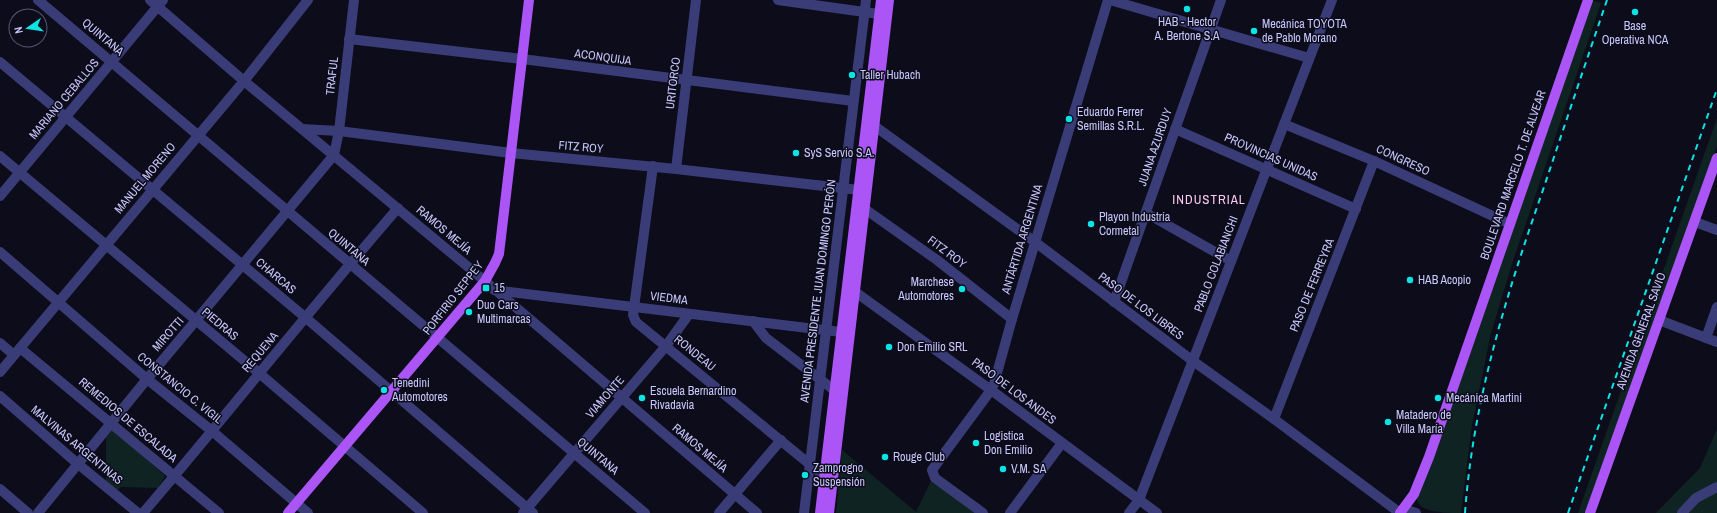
<svg xmlns="http://www.w3.org/2000/svg" width="1717" height="513" font-family="'Archivo Narrow',sans-serif">
<style>
.green{fill:#0f2422}
.lines{fill:none;stroke-linecap:round;stroke-linejoin:round}
.minor{stroke:#393c77;stroke-width:10}
.major{stroke:#ab55f6;stroke-width:10}
.rail{stroke:#0ce3e5;stroke-width:2;stroke-dasharray:6 5;stroke-linecap:butt}
.poi-dot{fill:#0ce3e5;stroke:#0d0c1b;stroke-width:1.5}
.labels{text-anchor:middle;dominant-baseline:central;stroke-width:3;stroke-linejoin:round;paint-order:stroke}
.poi-label{font-size:12px;fill:#c9c8fc;stroke:#0d0c1b;text-anchor:start}
.street-label{font-size:12px;fill:#c9c8fc;stroke:#0d0c1b}
.neighbourhood-label{font-size:13px;letter-spacing:1px;fill:#fccaef;stroke:#0d0c1b}
</style>
<rect width="100%" height="100%" fill="#0d0c1b"/>
<g class="green">
<path d="M1592,0L1601,3L1513,261L1491,333L1472,425L1461,513C1449,513 1418,513 1417,499Z"/>
<path d="M1717,118V146L1586,513H1578Z"/>
<path d="M113,429L165,476L158,488L121,487L117,491L106,481V438Z"/>
<path d="M1717,429V483L1678,513H1656L1700,468Z"/>
<path d="M842,450L916,512L932,479L977,513H836Z"/>
<path d="M1717,490V513H1689L1699,500Z"/>
</g>
<g class="lines">
<g class="minor">
<path d="M38,0L645,513"/>
<path d="M150,0L244,81L485,281L757,513"/>
<path d="M778,0L879,14"/>
<path d="M1110,0L1309,58"/>
<path d="M349,39L522,59L853,101"/>
<path d="M0,62L306,318L533,513"/>
<path d="M869,122L1035,242L1193,361L1274,419L1400,513"/>
<path d="M1284,124L1374,161L1510,224"/>
<path d="M302,129L339,131L511,153L676,169L859,190"/>
<path d="M1175,129L1356,209"/>
<path d="M0,156L259,373L423,513"/>
<path d="M653,166L633,315L636,322L824,476"/>
<path d="M676,169L696,0"/>
<path d="M0,196L163,0"/>
<path d="M865,209L937,260L1012,319"/>
<path d="M1146,213L1231,261"/>
<path d="M1695,222L1717,230"/>
<path d="M0,252L147,379L212,431L308,513"/>
<path d="M494,290L841,332"/>
<path d="M854,291L991,390L1157,513"/>
<path d="M1114,302L1221,0"/>
<path d="M1659,320L1717,342"/>
<path d="M753,321L766,338L834,390"/>
<path d="M1706,338L1717,307"/>
<path d="M0,343L14,355"/>
<path d="M20,348L219,513"/>
<path d="M0,372L244,81L308,0"/>
<path d="M0,396L78,464L138,513"/>
<path d="M1274,419L1374,161"/>
<path d="M0,489L28,513"/>
<path d="M1404,509L1416,513"/>
<path d="M38,513L147,379L334,155L339,131L354,0"/>
<path d="M143,513C229,412 311,308 398,208"/>
<path d="M523,513L666,346L689,314"/>
<path d="M719,513L781,440"/>
<path d="M804,513L866,0"/>
<path d="M983,513L935,478L932,470L991,390L994,384L1012,319L1108,0"/>
<path d="M1010,513L1062,443"/>
<path d="M1129,513L1139,500L1332,0"/>
<path d="M1682,513L1696,498L1717,487"/>
</g>
<g class="major">
<path d="M288,513L485,281L495,263L499,254L529,0"/>
<path d="M820,513L881,0"/>
<path d="M829,513L889,0"/>
<path d="M1400,513L1414,494L1429,457L1588,0"/>
<path d="M1590,513L1717,158"/>
</g>
<g class="rail">
<path d="M1465,513C1473,400 1507,293 1544,187C1565,124 1586,62 1607,0"/>
<path d="M1568,513L1717,89"/>
</g>
</g>
<g class="poi-dot">
<circle cx="1187" cy="9" r="4"/>
<circle cx="1635" cy="12" r="4"/>
<circle cx="1254" cy="31" r="4"/>
<circle cx="852" cy="75" r="4"/>
<circle cx="1069" cy="119" r="4"/>
<circle cx="796" cy="153" r="4"/>
<circle cx="1091" cy="224" r="4"/>
<circle cx="1410" cy="280" r="4"/>
<rect x="482" y="284" width="8" height="8" rx="2"/>
<circle cx="962" cy="289" r="4"/>
<circle cx="469" cy="312" r="4"/>
<circle cx="889" cy="347" r="4"/>
<circle cx="384" cy="390" r="4"/>
<circle cx="642" cy="398" r="4"/>
<circle cx="1438" cy="398" r="4"/>
<circle cx="1388" cy="422" r="4"/>
<circle cx="976" cy="443" r="4"/>
<circle cx="885" cy="457" r="4"/>
<circle cx="1003" cy="469" r="4"/>
<circle cx="805" cy="475" r="4"/>
</g>
<g class="labels">
<g class="poi-label">
<text x="1187" y="22" text-anchor="middle">HAB - Hector<tspan x="1187" dy="14">A. Bertone S.A</tspan></text>
<text x="1262" y="24">Mecánica TOYOTA<tspan x="1262" dy="14">de Pablo Morano</tspan></text>
<text x="1635" y="26" text-anchor="middle">Base<tspan x="1635" dy="14">Operativa NCA</tspan></text>
<text x="860" y="75">Taller Hubach</text>
<text x="1077" y="112">Eduardo Ferrer<tspan x="1077" dy="14">Semillas S.R.L.</tspan></text>
<text x="804" y="153">SyS Servio S.A.</text>
<text x="1099" y="217">Playon Industría<tspan x="1099" dy="14">Cormetal</tspan></text>
<text x="1418" y="280">HAB Acopio</text>
<text x="954" y="282" text-anchor="end">Marchese<tspan x="954" dy="14">Automotores</tspan></text>
<text x="494" y="288">15</text>
<text x="477" y="305">Duo Cars<tspan x="477" dy="14">Multimarcas</tspan></text>
<text x="897" y="347">Don Emilio SRL</text>
<text x="392" y="383">Tenedini<tspan x="392" dy="14">Automotores</tspan></text>
<text x="650" y="391">Escuela Bernardino<tspan x="650" dy="14">Rivadavia</tspan></text>
<text x="1446" y="398">Mecánica Martini</text>
<text x="1396" y="415">Matadero de<tspan x="1396" dy="14">Villa María</tspan></text>
<text x="984" y="436">Logistica<tspan x="984" dy="14">Don Emilio</tspan></text>
<text x="893" y="457">Rouge Club</text>
<text x="813" y="468">Zamprogno<tspan x="813" dy="14">Suspensión</tspan></text>
<text x="1011" y="469">V.M. SA</text>
</g>
<g class="street-label">
<text transform="translate(103 37) rotate(40)">QUINTANA</text>
<text transform="translate(603 57) rotate(8)">ACONQUIJA</text>
<text transform="translate(332 76) rotate(-84)">TRAFUL</text>
<text transform="translate(673 83) rotate(-83)">URITORCO</text>
<text transform="translate(64 99) rotate(-50)">MARIANO CEBALLOS</text>
<text transform="translate(581 147) rotate(5)">FITZ ROY</text>
<text transform="translate(1155 147) rotate(-71)">JUANA AZURDUY</text>
<text transform="translate(1271 157) rotate(24)">PROVINCIAS UNIDAS</text>
<text transform="translate(1403 160) rotate(25)">CONGRESO</text>
<text transform="translate(1513 175) rotate(-71)">BOULEVARD MARCELO T. DE ALVEAR</text>
<text transform="translate(145 178) rotate(-50)">MANUEL MORENO</text>
<text transform="translate(444 230) rotate(40)">RAMOS MEJÍA</text>
<text transform="translate(1022 239) rotate(-73)">ANTÁRTIDA ARGENTINA</text>
<text transform="translate(349 247) rotate(40)">QUINTANA</text>
<text transform="translate(947 252) rotate(37)">FITZ ROY</text>
<text transform="translate(1216 264) rotate(-69)">PABLO COLABIANCHI</text>
<text transform="translate(276 276) rotate(40)">CHARCAS</text>
<text transform="translate(1312 285) rotate(-68)">PASO DE FERREYRA</text>
<text transform="translate(818 291) rotate(-83)">AVENIDA PRESIDENTE JUAN DOMINGO PERÓN</text>
<text transform="translate(453 298) rotate(-52)">PORFIRIO SEPPEY</text>
<text transform="translate(669 298) rotate(7)">VIEDMA</text>
<text transform="translate(1141 306) rotate(37)">PASO DE LOS LIBRES</text>
<text transform="translate(220 324) rotate(40)">PIEDRAS</text>
<text transform="translate(1641 331) rotate(-70)">AVENIDA GENERAL SAVIO</text>
<text transform="translate(168 334) rotate(-49)">MIROTTI</text>
<text transform="translate(260 352) rotate(-50)">REQUENA</text>
<text transform="translate(695 353) rotate(39)">RONDEAU</text>
<text transform="translate(180 388) rotate(39)">CONSTANCIO C. VIGIL</text>
<text transform="translate(1014 391) rotate(37)">PASO DE LOS ANDES</text>
<text transform="translate(605 397) rotate(-49)">VIAMONTE</text>
<text transform="translate(128 420) rotate(40)">REMEDIOS DE ESCALADA</text>
<text transform="translate(77 445) rotate(40)">MALVINAS ARGENTINAS</text>
<text transform="translate(700 448) rotate(40)">RAMOS MEJÍA</text>
<text transform="translate(598 456) rotate(40)">QUINTANA</text>
</g>
<g class="neighbourhood-label">
<text x="1209" y="199">INDUSTRIAL</text>
</g>
</g>
<g transform="translate(28 28) rotate(257)"><circle r="19" fill="#0d0c1b" stroke="#585775"/>
<path d="M0-3L7 15L0 10L-7 15Z" fill="#0ce3e5"/>
<text y="-6" font-size="11" font-weight="bold" text-anchor="middle" fill="#c9c8fc">N</text>
</g>
</svg>
